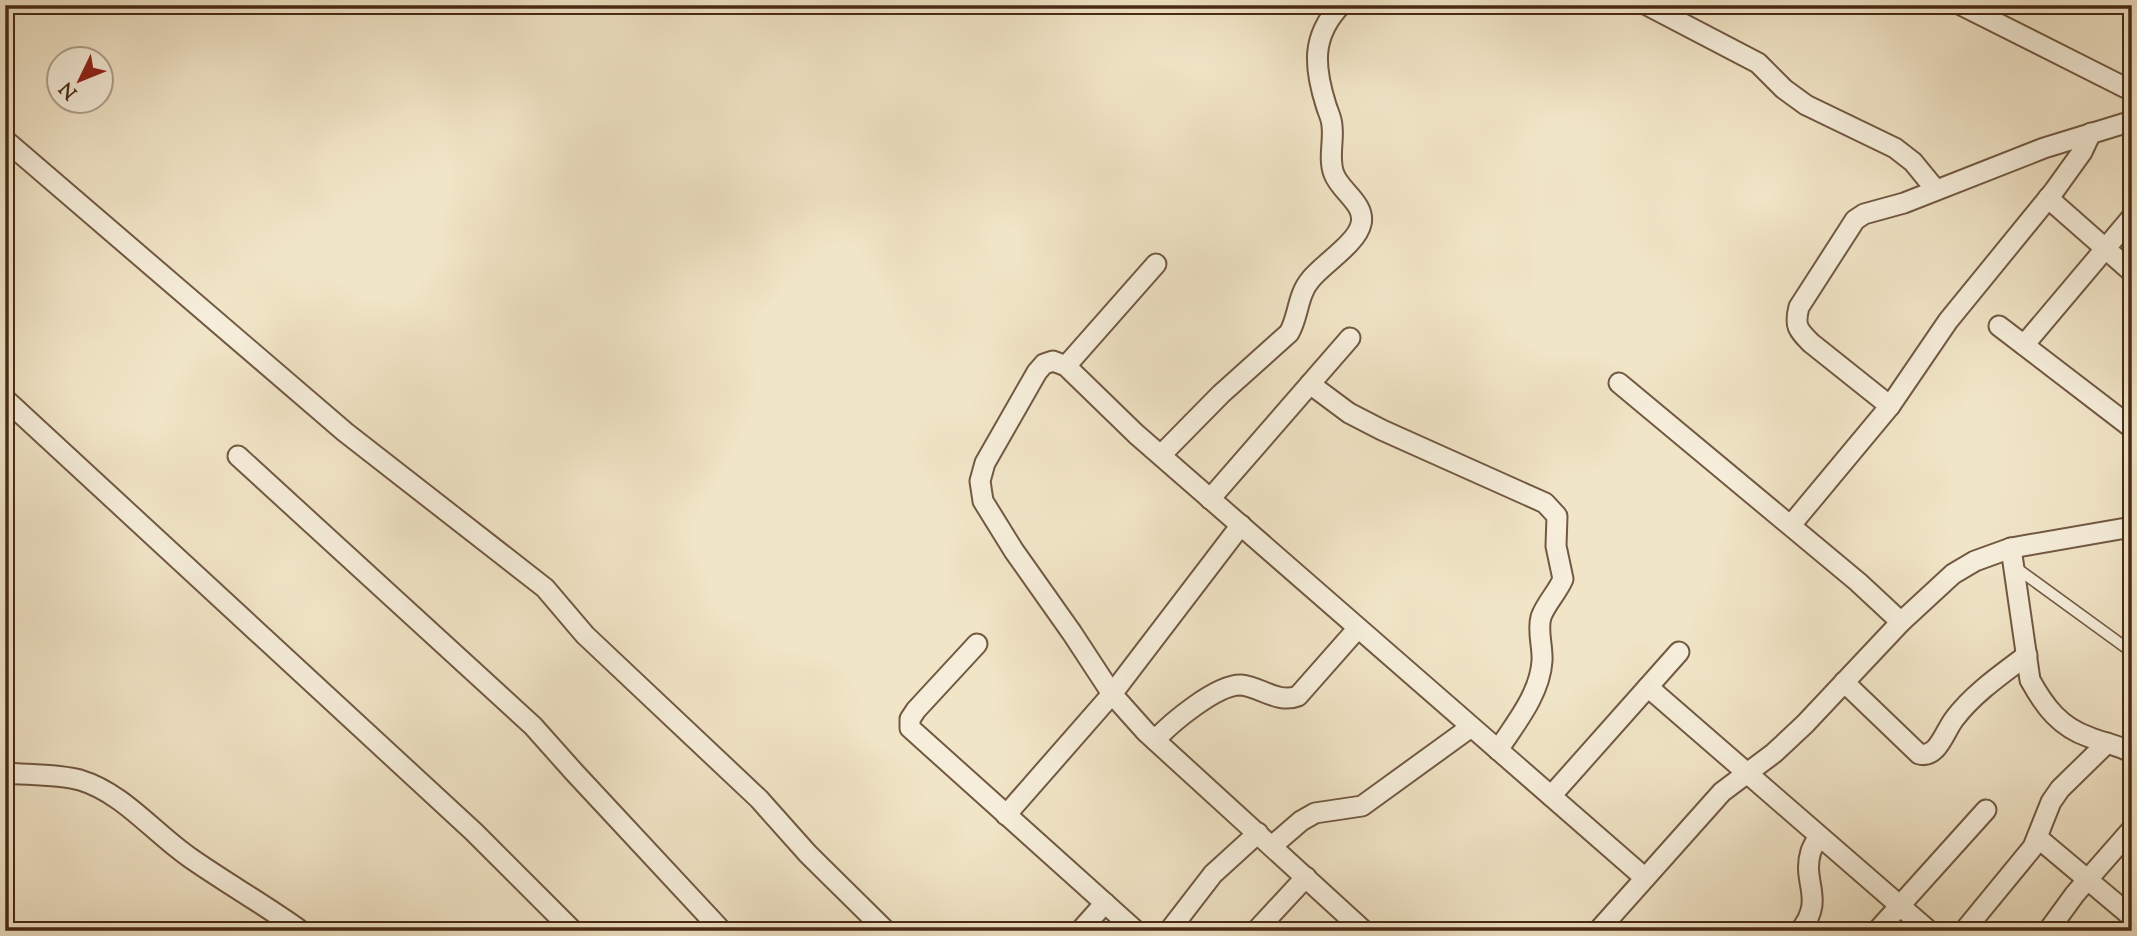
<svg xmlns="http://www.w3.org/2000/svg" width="2137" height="936" font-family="'Sorts Mill Goudy',serif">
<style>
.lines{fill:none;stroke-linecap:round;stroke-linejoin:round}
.lane-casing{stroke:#725942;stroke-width:13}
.street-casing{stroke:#725942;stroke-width:23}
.lane{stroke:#f6eedb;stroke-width:10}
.street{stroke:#f6eedb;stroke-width:19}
</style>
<rect width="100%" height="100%" fill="#f1e5c7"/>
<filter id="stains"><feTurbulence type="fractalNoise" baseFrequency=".00286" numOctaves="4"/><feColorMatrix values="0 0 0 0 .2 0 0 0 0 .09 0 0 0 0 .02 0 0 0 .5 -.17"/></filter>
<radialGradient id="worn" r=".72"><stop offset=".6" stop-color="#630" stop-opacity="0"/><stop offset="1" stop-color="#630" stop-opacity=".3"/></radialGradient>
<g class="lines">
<g class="lane-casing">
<path id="lane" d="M2015,567L2125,647L2132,648"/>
</g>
<g class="street-casing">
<g id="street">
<path d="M1647,5L1758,63L1784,89L1806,105L1895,148L1913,162L1936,190"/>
<path d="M1961,5L2132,91"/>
<path d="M5,140L345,432L545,588L585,635L759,799L808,854L886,931"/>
<path d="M2048,198L2132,272"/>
<path d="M1999,326L2132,428"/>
<path d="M2024,345L2132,217"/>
<path d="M1066,366L1156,264"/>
<path d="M1619,383L1858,582L1901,622"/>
<path d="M1310,384L1349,413L1382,430L1545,503L1557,516L1556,546L1563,579C1557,593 1546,603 1541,617C1537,631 1543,647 1542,661C1540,694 1515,724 1498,750"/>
<path d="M5,399L474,832L573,931"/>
<path d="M1890,406L1811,343C1798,330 1794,326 1799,307L1855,220L1864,214L1904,203L2044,148L2132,121"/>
<path d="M1161,455L1221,394L1289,333C1299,316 1297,295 1311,279C1323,264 1357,243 1361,224C1366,204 1340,191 1334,174C1328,159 1334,141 1332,126C1332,119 1328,112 1326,105C1314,67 1311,36 1341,5"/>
<path d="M238,456L533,726L574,772L722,931"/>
<path d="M1210,499L1350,338"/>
<path d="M1791,525L1890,406L1948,321L2054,191L2082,152L2091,133"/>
<path d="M2011,548L2030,680C2045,707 2060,727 2089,737C2103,743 2119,745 2132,753"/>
<path d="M977,644L916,710L910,719V728L1136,931"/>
<path d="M1844,682L1919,754C1938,759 1945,730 1955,718C1974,693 2002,674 2027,655"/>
<path d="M1648,687L1929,931"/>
<path d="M1155,740C1171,723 1217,684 1241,685C1261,687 1278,704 1298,696L1358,628"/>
<path d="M5,773C29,775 57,774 80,780C123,793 153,832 189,857C226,883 265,905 301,931"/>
<path d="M1551,796L1679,652"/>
<path d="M1006,815L1112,694L1241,525"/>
<path d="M2038,838L2132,917"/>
<path d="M1272,846L1301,821L1315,813L1362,806L1471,727"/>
<path d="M1080,931L1105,903"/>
<path d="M1169,931L1213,874L1258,833"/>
<path d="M1256,931L1306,877"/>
<path d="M1364,931L1146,732L1112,694L1072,633L1014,551L983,501L980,481L985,463L1037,372L1044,364L1053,361L1066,366L1136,434L1645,878"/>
<path d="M1598,931L1722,792L1774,753L1805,724L1901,622L1953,574L1975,561L2011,548L2132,527"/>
<path d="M1800,931C1826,898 1801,883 1811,851C1813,846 1816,841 1819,836"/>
<path d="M1877,931L1986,810"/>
<path d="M1964,931L2033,847L2051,802L2060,789L2107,743"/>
<path d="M2048,931L2075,894L2132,829"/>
</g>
</g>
<use href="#lane" class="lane"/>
<use href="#street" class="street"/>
</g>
<rect width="2137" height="936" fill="none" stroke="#f1e5c7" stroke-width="28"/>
<rect x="7" y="7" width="2123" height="922" fill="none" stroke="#482a16" stroke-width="3.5"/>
<rect x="14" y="14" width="2109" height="908" fill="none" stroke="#482a16" stroke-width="2"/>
<g transform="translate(80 80) rotate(227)"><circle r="33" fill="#f6eedb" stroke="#b0a08c" stroke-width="2"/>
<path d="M0-5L12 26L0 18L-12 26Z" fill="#8f2418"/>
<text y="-10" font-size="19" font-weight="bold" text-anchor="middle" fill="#482a16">N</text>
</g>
<rect width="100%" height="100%" filter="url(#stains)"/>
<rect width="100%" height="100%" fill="url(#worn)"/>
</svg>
